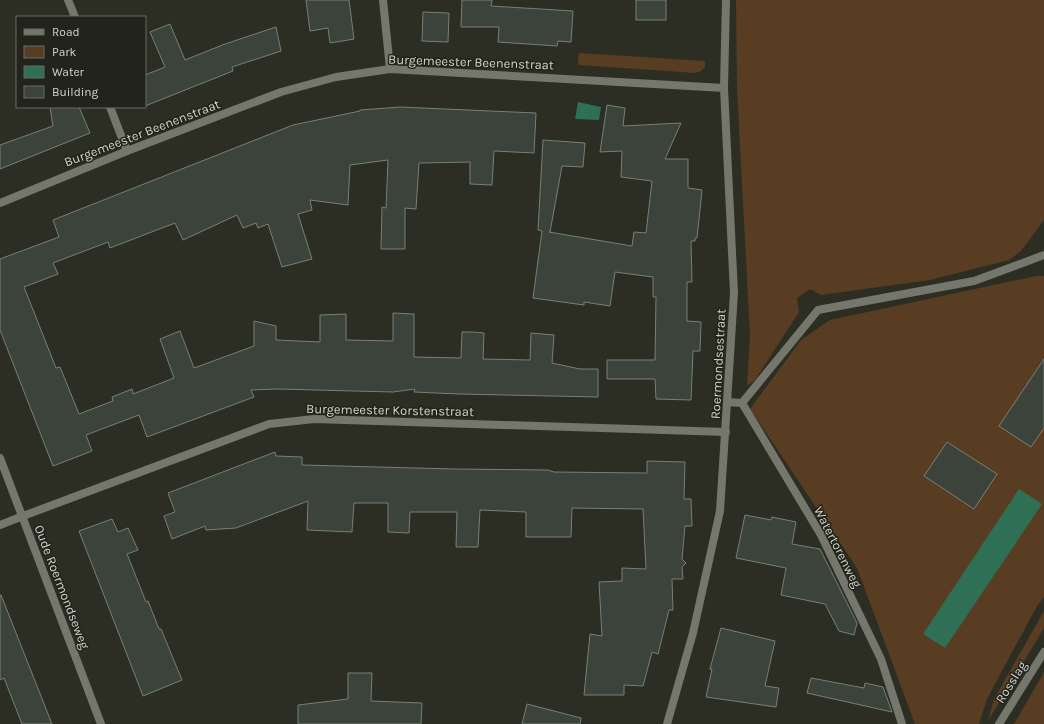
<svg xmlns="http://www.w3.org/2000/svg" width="1044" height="724" font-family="Karla,sans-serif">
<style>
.green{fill:#593d22}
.water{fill:#2e6f55}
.building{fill:#3c433a;stroke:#788076}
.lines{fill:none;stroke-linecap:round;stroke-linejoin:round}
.service{stroke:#75776c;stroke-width:8}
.pedestrian{stroke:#75776c;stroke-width:8}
.minor{stroke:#75776c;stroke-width:8}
.labels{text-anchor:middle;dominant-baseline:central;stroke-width:3;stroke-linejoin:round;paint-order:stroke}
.street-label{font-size:13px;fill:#d3d4cd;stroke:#22231a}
</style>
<rect width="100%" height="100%" fill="#2c2d23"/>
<g class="green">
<path d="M736,0H1044V220L1021,251L1009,260L930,280L821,295L810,289L797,298L799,312L755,380L747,386L750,335L749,317L737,89Z"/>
<path d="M579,53L705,61V67L701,71L695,73L579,65L578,64Z"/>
<path d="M1036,276H1044V597L1037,606L987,699L979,724H915L857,568L750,409L801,340L830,320Z"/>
<path d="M1044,611V628L988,721L994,699Z"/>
<path d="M1044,672V724H1014Z"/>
</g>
<g class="water">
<path d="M578,102L601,107L599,120L575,119Z"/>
<path d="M1019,489L1042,504L945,648L923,634Z"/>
</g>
<g class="building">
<path d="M306,0H349L354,39L330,43L328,28L310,31Z"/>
<path d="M462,0H492L491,6L573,11L571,42L558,41L557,46L498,42L499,27H461Z"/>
<rect x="636" y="0" width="30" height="20"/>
<path d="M423,12L449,13L448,42L422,41Z"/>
<path d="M170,24L185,60L225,44L276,27L281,51L232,67L233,71L145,106V75L165,67L150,32Z"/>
<path d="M607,105L625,108L623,126L681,123L665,159H688V188L702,190L697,238H695V241H691L692,282H687V321L701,322L700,351H693L691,400L656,399L655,379H607V360H655L656,297H653V277L615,272L610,306L584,302V305L533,298L542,231L538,230L543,140L585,143L583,167L562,166L550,232H549L632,246L634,232L646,233L652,181L621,177L622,151L600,152Z"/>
<path d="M50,107H79L90,133L0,169V145L53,126Z"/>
<path d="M400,107L536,113L534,153L494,151L492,185L470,184V162L419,163L416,209L405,208V249H381L382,207L386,208L388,160L350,165L348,205L310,200L312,210L298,214L312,259L282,267L268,224L258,228L256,223L243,228L237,215L183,240L175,223L110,248L108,242L53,263L58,274L24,287L56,368L60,367L79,414L113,401L112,397L132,389L133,394L174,378L160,339L180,331L194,368L254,346V321L276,326V340L320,342V315L346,314V340L393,341V313L414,314V357L461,358L462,332H473L484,333L483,359L530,360L531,333L554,335L552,363L580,369H598V397L459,394L414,392L415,389L393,392L277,389L251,390L254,397L147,437L139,415L86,435L92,451L53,466L0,330V259L59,237L53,220L293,125L360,111V110Z"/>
<path d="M1044,359V428L1031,447L999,426Z"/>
<path d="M947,442L997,474L974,509L924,476Z"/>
<path d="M275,452L276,456L302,457V465L453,469L548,470L554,472L647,473V461L685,462L684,499H691L692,526H685L682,559L686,563L682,567L683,579H672L673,610H669L658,654L652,652L643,686L624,685V695H584L590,634L602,636L599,582L622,581V568L646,569L643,509L572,508L571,537H526V512L480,510L478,547H456L457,512H410L409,533L388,532V503H354L352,532L307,530L308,501L236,528L206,530L205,526L172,539L164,516L175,512L168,493Z"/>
<path d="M745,515L771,520L772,517L796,522L792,544L820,549L857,623L854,635L839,631L825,604L781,595L786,568L736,558Z"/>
<path d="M112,519L118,532L128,528L138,550L127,554L146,602L148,601L159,629H161L182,680L143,696L79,531Z"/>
<path d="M0,595H1L52,724H22L4,678L0,680Z"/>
<path d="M721,628L775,641L765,686L779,688L776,707L706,697L712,669H710Z"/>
<path d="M348,673H372L371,701L422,703L421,724H298V705L348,699Z"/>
<path d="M811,678L864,688L865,683L883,687L892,712L807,693Z"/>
<path d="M527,704L581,718L580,724H522Z"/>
</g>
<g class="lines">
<path class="service" d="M742,403L818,310L974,281L1044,255"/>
<path class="pedestrian" d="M0,525L23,516"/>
<g class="minor">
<path d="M68,0L75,17"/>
<path d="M383,0L390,69"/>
<path d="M110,107L127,151"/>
<path d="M0,203L127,151L281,92L336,77L390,69L724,88"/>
<path d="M727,402L742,403L821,535L881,659L902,724"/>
<path d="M0,458L101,724"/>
<path d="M23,516L269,424L314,419L726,432"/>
<path d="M667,724L693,633L720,511L734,293L724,88L726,0"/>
<path d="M999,724L1044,652"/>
</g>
</g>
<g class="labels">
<g class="street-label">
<text transform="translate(471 62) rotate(2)">Burgemeester Beenenstraat</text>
<text transform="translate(142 133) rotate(-21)">Burgemeester Beenenstraat</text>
<text transform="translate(718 364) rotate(-87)">Roermondsestraat</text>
<text transform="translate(390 410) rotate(1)">Burgemeester Korstenstraat</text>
<text transform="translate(838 547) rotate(63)">Watertorenweg</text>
<text transform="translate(62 587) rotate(69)">Oude Roermondseweg</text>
<text transform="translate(1011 682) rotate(-58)">Rosslag</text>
</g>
</g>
<rect x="16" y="16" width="130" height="92" fill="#22231a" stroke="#696a62"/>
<rect x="24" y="29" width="20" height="6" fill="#75776c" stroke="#696a62"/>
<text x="52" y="36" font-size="12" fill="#d3d4cd">Road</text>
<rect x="24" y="46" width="20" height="12" fill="#593d22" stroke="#696a62"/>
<text x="52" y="56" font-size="12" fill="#d3d4cd">Park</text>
<rect x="24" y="66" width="20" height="12" fill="#2e6f55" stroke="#696a62"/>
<text x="52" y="76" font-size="12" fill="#d3d4cd">Water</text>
<rect x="24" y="86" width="20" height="12" fill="#3c433a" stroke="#696a62"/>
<text x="52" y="96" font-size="12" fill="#d3d4cd">Building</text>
</svg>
